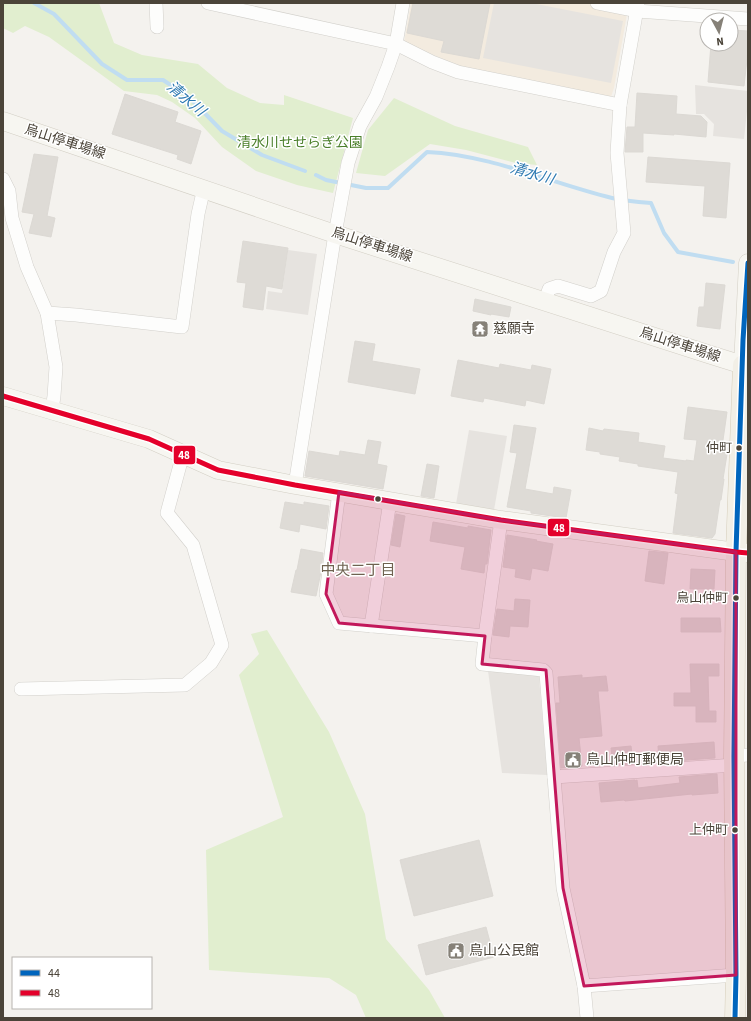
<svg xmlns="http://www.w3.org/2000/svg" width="751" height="1021" font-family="'Source Sans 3','Noto Sans JP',sans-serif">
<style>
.commercial{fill:#f3ebdf}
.green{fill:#e1eecf}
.parking{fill:#e6e3df}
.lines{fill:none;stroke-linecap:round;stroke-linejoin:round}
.stream{stroke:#c0ddf1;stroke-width:4}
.building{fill:#dedbd6;stroke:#dcd9d4}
.street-casing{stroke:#d2d0cb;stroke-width:14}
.secondary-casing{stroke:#d3cfc5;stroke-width:19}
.primary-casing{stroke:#d6cebb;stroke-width:21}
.street{stroke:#fdfdfc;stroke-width:13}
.secondary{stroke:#f7f6f1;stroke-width:18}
.primary{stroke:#f2efe6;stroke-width:20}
.bus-1-casing{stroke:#fff;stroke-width:8}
.bus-2-casing{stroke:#fff;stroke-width:8}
.bus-1{stroke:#0065bd;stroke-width:5}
.bus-2{stroke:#e4002b;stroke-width:5}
.marked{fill:#c2185b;fill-opacity:0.2;stroke:#c2185b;stroke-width:3;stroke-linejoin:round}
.bus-dot{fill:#4b4439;stroke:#fff;stroke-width:1.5}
.labels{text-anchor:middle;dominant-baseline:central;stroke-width:3;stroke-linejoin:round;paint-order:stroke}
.bus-label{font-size:13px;fill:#4b4439;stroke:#fff;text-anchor:end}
.street-label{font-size:14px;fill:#4b4439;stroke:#fff}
.park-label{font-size:14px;fill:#4a7f2a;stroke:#fff}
.poi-label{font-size:14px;fill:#4b4439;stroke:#fff;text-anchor:start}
.water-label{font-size:15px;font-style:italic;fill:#2e7ab2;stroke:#fff}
.neighbourhood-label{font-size:15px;fill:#6e6250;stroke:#fff}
.line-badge{stroke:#fff;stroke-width:1.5}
.badge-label{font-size:11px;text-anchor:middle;font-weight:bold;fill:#fff}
</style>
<rect width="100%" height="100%" fill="#f4f2ee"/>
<path class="commercial" d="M411,3H629L614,88L611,97L470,71L404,42Z"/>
<g class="green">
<path d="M3,3H99L114,43L142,55L198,64L227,88L260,103L284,105V95L353,118L333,193L297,185L256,171L222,147L195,118L172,102L157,95L124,91L49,37L25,26L13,33L3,28Z"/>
<path d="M394,98L455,126L528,147L537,165L516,163L466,150L430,144L385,176L356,173L368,130Z"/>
<path d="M267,630L329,732L365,814L386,939L429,990L445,1018H366L356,995L329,978L209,970L206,850L283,817L239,675L259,654L251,634Z"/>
</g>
<g class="parking">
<path d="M494,3H531L623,21L611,83L483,58Z"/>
<path d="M695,85L748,91V102L744,139L713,136L714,124L704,114H696Z"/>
<path d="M288,250L317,254L308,315L266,309L268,291L282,293Z"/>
<path d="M469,430L507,436L494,510L456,504Z"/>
<path d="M488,671L532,673L539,677L547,775L502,773Z"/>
</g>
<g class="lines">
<g class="stream">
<path d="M34,3L54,14L102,64L127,80H163L189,97L222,131L262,155L305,171"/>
<path d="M316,175L326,180L366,188H388L427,152C491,155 550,183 612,198C625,201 638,202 651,203L664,233L678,252L733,262"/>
</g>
</g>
<g class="building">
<path d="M413,3H490L479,59L441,52L444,41L407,33Z"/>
<path d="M731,30L748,31V50L744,86L708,82L711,44H731Z"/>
<path d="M637,93L677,96L676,114L701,116L707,122L706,137L674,134V135L643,133V152H625L627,127H635Z"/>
<path d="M125,94L178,112L175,122L201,131L191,164L177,159L178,155L112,134Z"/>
<path d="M34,154L58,157L47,216L55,218L51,237L29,233L34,214L22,212Z"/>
<path d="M648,157L730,163L726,218L703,216L705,186L646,182Z"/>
<path d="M243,241L288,248L282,289L266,286L263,310L243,307L246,283L237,282Z"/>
<path d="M706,283L725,285L720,329L697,326L699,307H704Z"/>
<path d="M475,299L511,307L509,317L491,314V315L473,311Z"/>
<path d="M355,341L375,344L372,361L420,369L415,394L348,382Z"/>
<path d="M458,360L499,368L500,364L531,370L532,365L551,369L544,404L526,400L525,406L484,398L483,402L451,396Z"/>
<path d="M688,407L727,412L722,447L728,448L723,479H724L721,500H720L715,534L712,538L673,533L678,494L675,493L678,472L638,466V464L619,461L620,457L600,454V452L586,450L589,428L603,431L604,429L639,433L638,442L665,446L663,458L686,461V460L694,461L697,440L684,439Z"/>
<path d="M514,425L536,428L525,489L553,494L554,487L571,490L566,518L531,513V511L507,507L517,453L510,452Z"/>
<path d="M368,440L381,442L377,464L387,466L383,489L305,476L309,451L339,456L340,451L365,455Z"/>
<path d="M427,464L439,466L434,498L421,496Z"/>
<path d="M285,502L304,505V502L329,506L326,529L300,524L299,532L280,528Z"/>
<path d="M396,514L405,516L400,547L391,545Z"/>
<path d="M433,522L468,528V526L491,530L487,564H485L484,573L461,569L465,547L430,541Z"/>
<path d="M507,535L537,540L536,541L553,544L548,571L532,568L530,580L515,577L516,569L503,567Z"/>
<path d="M301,549L323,553L321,572L316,596L291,592L296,570H297Z"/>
<path d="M649,551L668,553L664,584L645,581Z"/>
<path d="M691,569L715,570L714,589H690Z"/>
<path d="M515,599L530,600L528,627L510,626L509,637L493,635L497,609L514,611Z"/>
<path d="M681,618H720L721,632H681Z"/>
<path d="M690,664H719V676H708L709,711H716V722H696V706H674V693H691Z"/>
<path d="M582,675V678L606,676L608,691H598L602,736L579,738L582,766L561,768L556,703H560L558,677Z"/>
<path d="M714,742L715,758L659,762L658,746Z"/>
<path d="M631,746L633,764L613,765L611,748Z"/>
<path d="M717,774L718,793L692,795V794L625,801L624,800L601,802L599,783L635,780V781L637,780L638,788L680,783L679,777Z"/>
<path d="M479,840L493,896L414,916L400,860Z"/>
<path d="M486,927L494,957L426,975L418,945Z"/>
</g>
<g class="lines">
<g class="street-casing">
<g id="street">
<path d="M156,3L157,27"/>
<path d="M208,3L396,44L432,62L458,72L620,105"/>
<path d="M597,3L637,11L748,19"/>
<path d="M3,179L9,191L12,218L27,267L47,313L56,367L54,396L52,410"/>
<path d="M545,301L549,289L558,286L591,296L601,291L614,252L624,233L617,153L620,105L638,3"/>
<path d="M47,313L76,315L182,327L198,214L204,188"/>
<path d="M295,485L335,234L348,163L360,126L376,97L388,67L396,44L403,3"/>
<path d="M339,492L326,594L339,623L485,636"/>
<path d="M501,520L485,636L482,664L543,670L546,673L554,777L735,765"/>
<path d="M371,626L390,501"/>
<path d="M21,689L185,685L211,663L222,645L193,545L167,513L183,454"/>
<path d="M734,756L748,755"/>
<path d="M554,777L563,888L584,986L736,975"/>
<path d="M584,986L587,1018"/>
</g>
</g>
<g class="secondary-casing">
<g id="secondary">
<path d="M3,121L335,234L711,355L743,365L748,263"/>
<path d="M3,396L149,439L218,470L295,485L501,520L736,552L748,553"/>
</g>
</g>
<g class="primary-casing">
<path id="primary" d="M735,1018L736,975L734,756L736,552L743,365L748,366"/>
</g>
<use href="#street" class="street"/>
<use href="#secondary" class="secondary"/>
<use href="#primary" class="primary"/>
<g class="bus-1-casing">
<path id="bus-1" d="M735,1018L736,975L734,756L736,552L743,340L748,263"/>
</g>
<g class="bus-2-casing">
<path id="bus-2" d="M3,396L149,439L218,470L295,485L501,520L736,552L748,553"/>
</g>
<use href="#bus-1" class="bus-1"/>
<use href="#bus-2" class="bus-2"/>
</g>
<path class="marked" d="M339,492L501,520L736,552V975L584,986L563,888L546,670L482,664L485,636L339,623L326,594Z"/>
<defs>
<g id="temple-square" transform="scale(0.9)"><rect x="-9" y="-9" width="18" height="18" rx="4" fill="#868178" stroke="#fff"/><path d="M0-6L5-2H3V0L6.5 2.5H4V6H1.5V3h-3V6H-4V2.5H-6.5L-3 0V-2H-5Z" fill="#fff"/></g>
<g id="civic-square" transform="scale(0.9)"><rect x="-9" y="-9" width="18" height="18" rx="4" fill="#868178" stroke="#fff"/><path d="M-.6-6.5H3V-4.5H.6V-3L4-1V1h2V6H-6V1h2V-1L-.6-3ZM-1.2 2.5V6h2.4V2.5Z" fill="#fff"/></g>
</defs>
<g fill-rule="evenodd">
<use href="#temple-square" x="480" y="329"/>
<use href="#civic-square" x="573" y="760"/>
<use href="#civic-square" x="456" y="951"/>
</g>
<g class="bus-dot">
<circle cx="739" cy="448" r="3.5"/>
<circle cx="378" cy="499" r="3.5"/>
<circle cx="736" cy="598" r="3.5"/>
<circle cx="735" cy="830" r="3.5"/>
</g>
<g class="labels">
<g class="bus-label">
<text x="732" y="448">仲町</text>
<text x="728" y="598">烏山仲町</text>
<text x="728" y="830">上仲町</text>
</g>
<g class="street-label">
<text transform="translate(65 142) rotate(18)">烏山停車場線</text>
<text transform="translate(372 245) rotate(18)">烏山停車場線</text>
<text transform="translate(680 345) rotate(18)">烏山停車場線</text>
</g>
<g class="park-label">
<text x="300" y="143">清水川せせらぎ公園</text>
</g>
<g class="poi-label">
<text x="493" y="329">慈願寺</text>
<text x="586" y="760">烏山仲町郵便局</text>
<text x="469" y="951">烏山公民館</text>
</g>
<g class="water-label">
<text transform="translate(186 99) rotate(40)">清水川</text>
<text transform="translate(532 174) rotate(16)">清水川</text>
</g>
<g class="neighbourhood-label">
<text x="358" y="570">中央二丁目</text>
</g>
</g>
<g class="line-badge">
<rect x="173" y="445" width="23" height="20" rx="4" fill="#e4002b"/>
<rect x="547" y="518" width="23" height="19" rx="4" fill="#e4002b"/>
</g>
<g class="badge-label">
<text x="184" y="459">48</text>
<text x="559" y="532">48</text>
</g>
<rect width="751" height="1021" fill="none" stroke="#4b4439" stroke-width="8"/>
<rect x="12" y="957" width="140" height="52" fill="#ffffff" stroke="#b7b4b0"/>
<rect x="20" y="970" width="20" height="6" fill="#0065bd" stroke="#b7b4b0"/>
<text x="48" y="977" font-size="12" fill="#4b4439">44</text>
<rect x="20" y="990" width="20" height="6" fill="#e4002b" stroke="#b7b4b0"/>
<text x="48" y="997" font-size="12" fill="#4b4439">48</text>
<g transform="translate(719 32) rotate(173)"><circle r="19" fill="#ffffff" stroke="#b7b4b0"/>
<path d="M0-3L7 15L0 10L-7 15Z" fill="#868178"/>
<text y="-6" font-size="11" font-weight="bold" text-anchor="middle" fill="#4b4439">N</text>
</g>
</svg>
